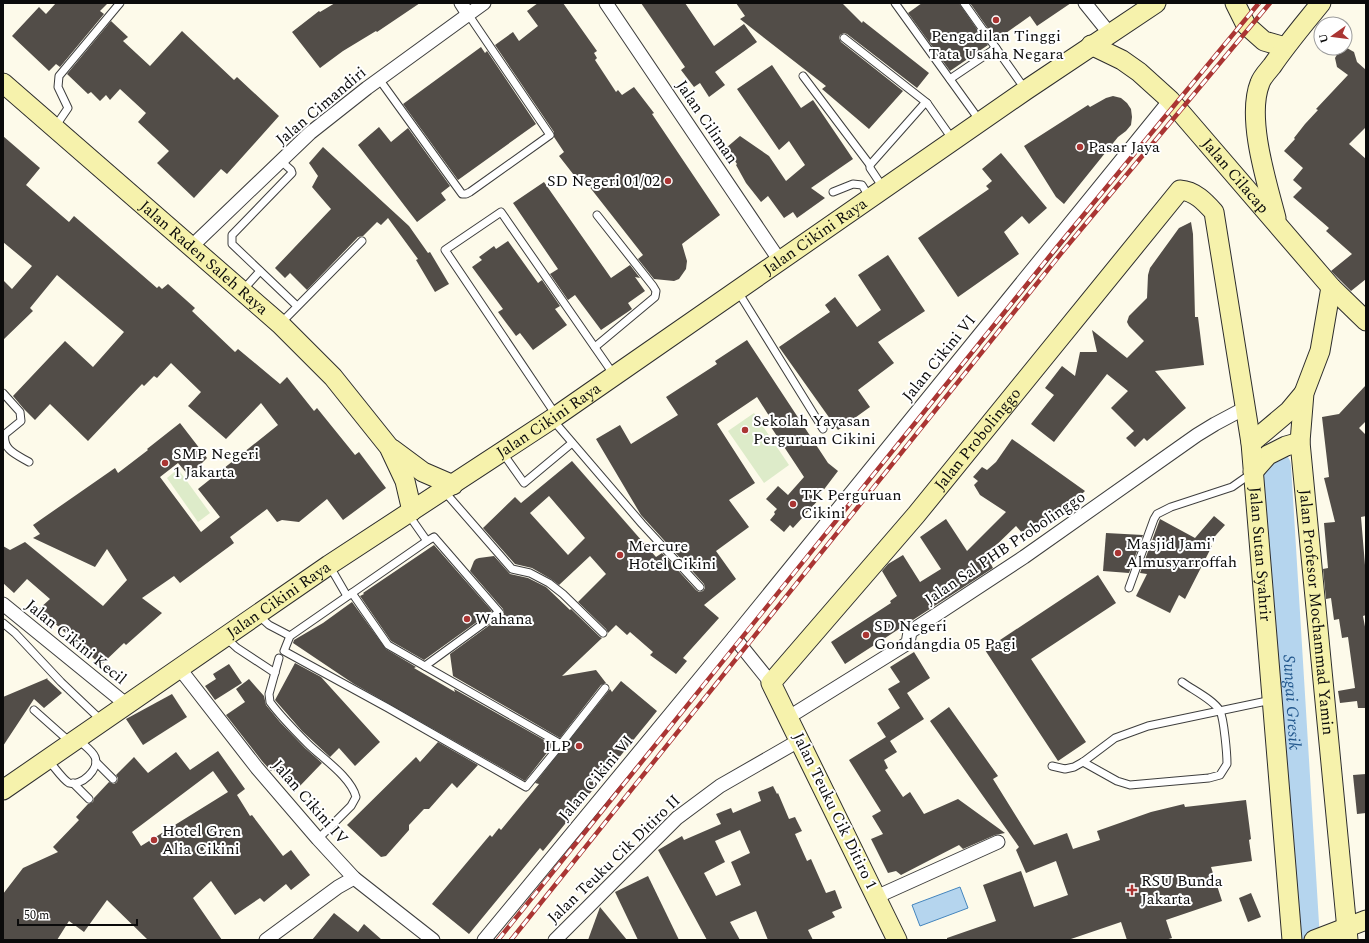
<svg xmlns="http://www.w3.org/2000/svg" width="1369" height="943" font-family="Spectral,serif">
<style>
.pitch{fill:#ddebc9}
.water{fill:#b5d5ee;stroke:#4485bd}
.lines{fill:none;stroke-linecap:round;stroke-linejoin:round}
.river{stroke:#b5d5ee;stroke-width:28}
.building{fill:#524d48;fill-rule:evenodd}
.lane-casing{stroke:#3e3e3e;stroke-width:9}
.street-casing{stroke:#3e3e3e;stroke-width:15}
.secondary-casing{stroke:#2d2d2d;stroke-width:21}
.lane{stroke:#fff;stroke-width:7}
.street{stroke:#fff;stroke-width:13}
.secondary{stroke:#f6f2ac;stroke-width:19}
.rail-casing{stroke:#aa3533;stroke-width:4.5}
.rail{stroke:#fff;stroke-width:3;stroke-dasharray:9;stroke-linecap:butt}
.poi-dot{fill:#aa3533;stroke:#fff;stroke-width:1.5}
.labels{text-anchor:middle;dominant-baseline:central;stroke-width:4;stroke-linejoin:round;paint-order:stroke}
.poi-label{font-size:16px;fill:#0b0b0b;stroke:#fff;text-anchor:start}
.street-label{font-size:16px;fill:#0b0b0b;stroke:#fff}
.water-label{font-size:17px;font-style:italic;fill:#23588d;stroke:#fff}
</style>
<rect width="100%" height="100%" fill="#fdfaea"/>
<g class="pitch">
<path d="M754,413L789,465L764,483L728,431Z"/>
<path d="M178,469L210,513L198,522L167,478Z"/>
</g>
<path class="water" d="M960,887L968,908L920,926L912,905Z"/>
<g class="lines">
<path class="river" id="s1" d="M1277,466L1306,940"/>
</g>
<g class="building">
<path d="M56,3H108L100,11L104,14L60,67L56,64L49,71L12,36L39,7L46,14Z"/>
<path d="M335,3H420L377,32L376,31L343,51L320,68L292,32L319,11L320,12Z"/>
<path d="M538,3H563L597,51L594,53L597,58L595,60L616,92L618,90L622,95L634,87L654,113L652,114L720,215L682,244L687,261L686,269L679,279L674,281L654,279L638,259L643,255L581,176L577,179L559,156L564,152L554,137V132L495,45L513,32L519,41L538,26L527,11Z"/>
<path d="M641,3H685L714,46L744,24L757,42L715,72L725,85L709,97L700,83L694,87L681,70L685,67Z"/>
<path d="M736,3H842L862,23L863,21L929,73L917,88L847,34L844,33L840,35L839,38L841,42L903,91L869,129L822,89L826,86L740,19L745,16Z"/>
<path d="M922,3H959L988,45L950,71L908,13Z"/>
<path d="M970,3H1071L1037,26L1030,16L996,40Z"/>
<path d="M111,21L128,37L123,41L150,66L182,31L234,80L237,77L279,116L227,174L221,169L194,198L157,163L169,151L138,122L146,113L120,89L110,100L106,95L100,101L91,92L88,94L67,74Z"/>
<path d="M481,47L485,53L487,51L536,124L458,180L403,104Z"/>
<path d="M1347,48L1354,52L1357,62L1366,70V127L1349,144L1366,159V279L1351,291L1331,271L1352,254L1326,231L1329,228L1293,197L1302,188L1293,180L1303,168L1284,151L1295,139L1294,138L1305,124L1318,110L1316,109L1348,75L1337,67L1335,58L1339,51Z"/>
<path d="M772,65L801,108L813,100L853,159L811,188L825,198L797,218L793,212L784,218L768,196L761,202L746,183L736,165L737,164L726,148L740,136L769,156L786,181L805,165L789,141L779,150L737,89Z"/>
<path d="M1113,96L1121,98L1127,103L1131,109L1132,117L1131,125L1126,131L1118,137L1064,204L1056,197L1024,146L1088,105L1090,107L1106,98Z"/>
<path d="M379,127L391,142L408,128L450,186L441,193L446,200L417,222L358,145Z"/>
<path d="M3,136L40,168L26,185L69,222L74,216L157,288L159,286L162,289L168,284L195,308L192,311L235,352L238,349L280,384L287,377L314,411L317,408L355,455L359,452L386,488L343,520L327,499L299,522L282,520L277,522L267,509L230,537L234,543L180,583L174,576L142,598L162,613L126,645L124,643L101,665L39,609L50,599L27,579L14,593L3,583V546L10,550L25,542L103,606L127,580L107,549L95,567L33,538L40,534L33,525L115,468L118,473L148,450L147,449L180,423L207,458L189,476L178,463L160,477L201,532L220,517L198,489L278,425L261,403L226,439L188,406L201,392L171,363L157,378L154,376L144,386L142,384L88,441L50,404L35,420L24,409L13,396L65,341L93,367L124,332L57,275L30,308L33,311L3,340V280L12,289L32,266L3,242Z"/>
<path d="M323,147L409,226L428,253L430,252L449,284L435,292L416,260L418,259L388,218L381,225L377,222L363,236L358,237L307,290L290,273L285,278L275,268L331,209L312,187L318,176L309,163Z"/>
<path d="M1001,153L1047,208L1029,224L1022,216L1004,232L1019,254L958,297L918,238L989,189L986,186L992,181L982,169Z"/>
<path d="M544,182L611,278L630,265L640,278L635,277L645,291L628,303L632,309L601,330L575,295L568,300L550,274L558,269L513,203Z"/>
<path d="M1191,222L1193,234L1195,317H1198L1204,365L1155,371L1186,408L1147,441L1144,438L1135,447L1126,438L1134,431L1111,408L1128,391L1107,374L1054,442L1031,424L1054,395L1045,388L1062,366L1075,376L1080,352H1097L1092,330L1127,358L1144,341L1129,326L1127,322L1129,316L1147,298L1148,275L1150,268L1179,228Z"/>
<path d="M508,241L538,283L542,280L560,306L555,309L567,325L533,350L520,333L516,336L498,312L503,309L472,267L482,260L479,257L494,246L496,249Z"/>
<path d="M888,255L925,311L878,342L894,363L858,390L870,407L838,430L779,347L830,312L825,305L835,297L857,327L881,310L858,275Z"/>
<path d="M747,340L828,463L838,471L819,496L821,497L793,528L790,525L784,532L770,520L775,514L774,512L777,509L766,499L778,486L788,495L804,477L767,421L771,419L757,397L717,424L755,483L729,500L749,527L716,551L736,579L704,605L719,618L683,658L687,661L676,674L650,655L653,652L630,632L627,635L616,625L608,633L606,629L578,602L606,574L590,556L559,585L551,579L532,568L515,564L483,528L515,497L521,503L572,461L656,557L662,553L696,590L699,592L703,591L705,588L704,584L641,515L596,439L620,425L631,444L678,415L666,397L717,364L715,361ZM549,496L585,538L568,555L530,513Z"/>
<path d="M1366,385V421L1359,428L1366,435V516L1361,517L1365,565L1366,564V615L1363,616L1366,632V708H1358L1357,701L1340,703L1338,691L1355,688L1348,637L1342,638L1339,619L1334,620L1331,598L1326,599L1323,569L1328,568L1324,523L1335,522L1324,478L1329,477L1322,417L1339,414Z"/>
<path d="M1012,439L1085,491L1051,524L1045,520L1023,534L1016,526L986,555L993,568L845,664L831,642L891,603L890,601L897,596L882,571L888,564L903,555L920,582L941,569L920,537L946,519L967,551L1006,512L980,495L974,485L978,481L973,477L982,467L987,470L996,462Z"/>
<path d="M1214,516L1225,525L1208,544L1212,546L1185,599L1179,595L1170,613L1136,596L1147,574L1140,573L1160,519L1195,538Z"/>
<path d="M1106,533L1143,535L1129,573L1103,571Z"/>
<path d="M434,545L492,611L424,660L391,641L360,596L364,594L363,593Z"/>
<path d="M494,556L510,574L528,578L546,587L570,610L571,609L600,637L602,638L562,676L596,670L606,683L601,685L560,738L453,676L450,654L502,616L504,614L503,609L470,571L474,561L476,559L479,558Z"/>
<path d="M1098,575L1116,603L1031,659L1086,742L1058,761L985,650Z"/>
<path d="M352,602L386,649L416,667L414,668L455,692L454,689L553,745L525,781L354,684L293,643L294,640L323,623Z"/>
<path d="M914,652L930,678L907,693L924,719L890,741L897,752L884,760L888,768L885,770L903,797L910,792L924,814L958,799L1005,833L995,835L963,849L959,845L901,875L896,871L888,873L871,839L883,834L872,816L881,811L849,760L886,737L877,723L900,708L888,689L900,682L890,667Z"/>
<path d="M295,663L321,677L380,742L355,766L339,748L330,757L302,731L275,700Z"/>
<path d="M229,664L242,683L215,700L205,686L216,679L213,674Z"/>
<path d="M48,678L47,679L62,693L44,708L34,699L3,746V697Z"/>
<path d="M249,679L264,696L266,705L280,722L305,748L322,763L298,788L286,775L281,779L273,769L271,771L262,761L226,715L245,702L236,689Z"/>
<path d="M621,681L657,711L543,851L540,848L469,934L432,904L490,835L492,837L499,828L501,830L539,784L535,783L610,689L612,692Z"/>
<path d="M172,694L187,717L143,745L126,719Z"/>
<path d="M949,707L998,776L993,779L1034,845L1067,833L1073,849L1100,840L1097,831L1151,812L1184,804L1185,807L1246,800L1251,839L1249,840L1252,861L1211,867L1222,901L1166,920L1172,938L1165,940H1127L1121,922L1068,940H947V938L996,921L983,885L1021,871L1034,907L1068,895L1056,861L1026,873L1016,850L1019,847L930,721Z"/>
<path d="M438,742L478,765L457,788L452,783L429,809H424L409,825V830L386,856L381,857L347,825L416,757L420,762Z"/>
<path d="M218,751L245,789L237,795L250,816L252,815L283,856L291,850L310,875L291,890L286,884L264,902L260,898L235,915L211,881L193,898L222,940H148L107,900L84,932L69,921L57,940H3V894L23,868L58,852L53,847L79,820L76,817L88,804L93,802L94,798L109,782L114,784L117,782L118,778L116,775L134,757L148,773L176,752L190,770ZM213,771L228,792L141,846L132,832Z"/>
<path d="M1366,774V813L1357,814L1353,775Z"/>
<path d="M773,786L777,794L778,793L789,819L795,817L802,831L795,834L807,861L811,859L826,893L835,890L842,908L832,912L835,917L808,930L813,940H768L756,911L730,922L740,940H707L658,850L682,836L684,840L721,824L716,814L731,808L733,813L761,801L758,792ZM740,830L750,853L731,862L741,885L716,896L704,873L725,862L715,841Z"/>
<path d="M648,876L679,940H638L615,892Z"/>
<path d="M1251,893L1261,917L1248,922L1239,898Z"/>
<path d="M600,907L627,940H588Z"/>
<path d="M334,913L358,932L364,924L382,940H312Z"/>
</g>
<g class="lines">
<g class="lane-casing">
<g id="lane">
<path d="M895,3L980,121"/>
<path d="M964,3L1025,89"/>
<path d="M844,38L927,103"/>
<path d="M803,76L870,165"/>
<path d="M379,79L462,194H466L470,192L550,135L468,14"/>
<path d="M950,79L996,48"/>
<path d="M55,127L68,108L58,87L59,76L120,3"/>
<path d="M281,161L291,170L292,173L232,235V244L297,306"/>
<path d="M884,189L870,168V165L924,104L927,103L953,140"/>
<path d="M833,192L853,184L862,185L870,198"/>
<path d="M737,290L823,429"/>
<path d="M242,291L260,271"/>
<path d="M280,324L362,241"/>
<path d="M595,347L655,297L656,291L653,286L597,215"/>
<path d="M3,393L20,412L21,421L5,434C2,450 17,455 29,462"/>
<path d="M556,415L445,250L501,212L614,375"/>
<path d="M552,419L642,524L700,587"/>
<path d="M502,452L524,483L572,443"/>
<path d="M444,491L512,569L530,573L549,583L563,594L603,633"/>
<path d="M408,514L427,541L434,537L499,612L425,666"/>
<path d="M427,541L290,636L284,651L388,708L526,787L561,744"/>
<path d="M329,565L347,596"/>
<path d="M1129,588L1154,519L1157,514L1171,507L1232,487L1252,473"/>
<path d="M352,593L388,645L561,744L605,688"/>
<path d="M259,616L269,625L290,636"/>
<path d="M3,623L15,633L61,682L101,720"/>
<path d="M226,638L237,648L275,673"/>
<path d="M279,658L269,694L270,702C281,717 295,731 308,744C322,758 351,777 356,797L351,806L318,839"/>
<path d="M34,710L70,742"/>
<path d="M48,760C53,765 63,780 69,783C81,787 100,769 95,757C92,750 82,744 78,739"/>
<path d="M96,762L113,779"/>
<path d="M1083,762L1117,781L1130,785L1209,778L1220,775L1227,764C1227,754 1224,719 1220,711C1214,700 1193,690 1182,682"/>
<path d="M1052,766L1065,769L1074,767L1083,762L1115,738L1148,726L1272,700"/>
<path d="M73,783L89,799"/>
</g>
</g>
<g class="street-casing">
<g id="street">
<path d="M461,3L468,14"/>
<path d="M606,3L780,261"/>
<path d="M1085,3L1110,34"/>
<path d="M191,247L310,133L367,88L484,3"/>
<path d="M3,604L127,705"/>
<path d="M734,637L771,683"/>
<path d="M180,669L257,768L318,839L354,878L433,940"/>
<path d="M789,717L908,643L910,632L1024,557L1197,435L1215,424L1245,408"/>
<path d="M876,897L998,842"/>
<path d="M266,940L338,887L354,878"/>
<path d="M484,940L734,637L1170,100"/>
<path d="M555,940L677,818L720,786L800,740"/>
</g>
</g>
<g class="secondary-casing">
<g id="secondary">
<path d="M1235,3L1246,25L1264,41L1285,47"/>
<path id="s2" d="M1091,45L1122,60L1139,72L1170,100L1331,287L1366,321"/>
<path id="s3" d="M3,83L280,324L333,377L389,447L405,481L412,511"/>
<path d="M1276,218C1267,183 1246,118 1260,83C1262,77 1268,71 1272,66C1287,44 1304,24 1321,3"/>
<path id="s4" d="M1331,287L1320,351L1304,393L1300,442L1348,940"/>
<path d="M1251,443L1289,411L1304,393"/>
<path d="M392,449L423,472L453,485"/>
<path d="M1253,472L1268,455L1286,446L1300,442"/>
<path id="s5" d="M3,790L329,565L552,419L1026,90L1156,3"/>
<path id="s6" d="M897,940L771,683L916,515L1180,190C1195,191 1205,202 1214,212L1251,443L1292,940"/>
<path d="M1314,940L1366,920"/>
</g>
</g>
<use href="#lane" class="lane"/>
<use href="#street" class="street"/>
<use href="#secondary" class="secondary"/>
<g class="rail-casing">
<g id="rail">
<path d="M498,940L1057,247L1259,3"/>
<path d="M511,940L1063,251L1270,3"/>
</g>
</g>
<use href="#rail" class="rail"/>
</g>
<g class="poi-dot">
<circle cx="996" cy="20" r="4"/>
<circle cx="1080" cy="147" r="4"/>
<circle cx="668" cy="181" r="4"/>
<circle cx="745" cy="430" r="4"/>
<circle cx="165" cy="463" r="4"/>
<circle cx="793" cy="504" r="4"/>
<circle cx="1118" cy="553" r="4"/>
<circle cx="620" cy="555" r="4"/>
<circle cx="467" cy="619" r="4"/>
<circle cx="866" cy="635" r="4"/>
<circle cx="579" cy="746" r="4"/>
<circle cx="154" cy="840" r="4"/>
<path d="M1130 884h4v4h4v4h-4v4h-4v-4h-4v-4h4z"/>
</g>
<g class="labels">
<g class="poi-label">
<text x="996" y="36" text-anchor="middle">Pengadilan Tinggi<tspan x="996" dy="18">Tata Usaha Negara</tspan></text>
<text x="1088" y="147">Pasar Jaya</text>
<text x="660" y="181" text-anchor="end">SD Negeri 01/02</text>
<text x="753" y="421">Sekolah Yayasan<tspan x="753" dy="18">Perguruan Cikini</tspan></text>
<text x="173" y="454">SMP Negeri<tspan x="173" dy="18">1 Jakarta</tspan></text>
<text x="801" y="495">TK Perguruan<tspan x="801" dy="18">Cikini</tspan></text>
<text x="1126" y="544">Masjid Jami'<tspan x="1126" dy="18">Almusyarroffah</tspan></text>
<text x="628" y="546">Mercure<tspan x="628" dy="18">Hotel Cikini</tspan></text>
<text x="475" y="619">Wahana</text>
<text x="874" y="626">SD Negeri<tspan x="874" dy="18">Gondangdia 05 Pagi</tspan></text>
<text x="571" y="746" text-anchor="end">ILP</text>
<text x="162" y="831">Hotel Gren<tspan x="162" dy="18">Alia Cikini</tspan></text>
<text x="1141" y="881">RSU Bunda<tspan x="1141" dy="18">Jakarta</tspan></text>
</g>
<g class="street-label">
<text transform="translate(321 106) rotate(-40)">Jalan Cimandiri</text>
<text transform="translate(707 122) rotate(56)">Jalan Ciliman</text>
<text stroke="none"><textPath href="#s2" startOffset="197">Jalan Cilacap</textPath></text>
<text stroke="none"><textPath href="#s5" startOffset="983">Jalan Cikini Raya</textPath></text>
<text stroke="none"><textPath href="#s3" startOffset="266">Jalan Raden Saleh Raya</textPath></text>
<text transform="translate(939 358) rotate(-51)">Jalan Cikini VI</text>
<text stroke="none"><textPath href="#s5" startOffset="659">Jalan Cikini Raya</textPath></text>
<text stroke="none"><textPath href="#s6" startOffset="606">Jalan Probolinggo</textPath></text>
<text transform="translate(1005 548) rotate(-34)">Jalan Sal PHB Probolinggo</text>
<text stroke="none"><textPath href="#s6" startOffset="1314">Jalan Sutan Syahrir</textPath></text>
<text stroke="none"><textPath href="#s5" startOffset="335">Jalan Cikini Raya</textPath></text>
<text stroke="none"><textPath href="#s4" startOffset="330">Jalan Profesor Mochammad Yamin</textPath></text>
<text transform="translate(76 642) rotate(39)">Jalan Cikini Kecil</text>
<text transform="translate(596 778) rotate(-50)">Jalan Cikini VI</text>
<text transform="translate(310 802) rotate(49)">Jalan Cikini IV</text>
<text transform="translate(835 811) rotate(64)">Jalan Teuku Cik Ditiro 1</text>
<text transform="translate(614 859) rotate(-44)">Jalan Teuku Cik Ditiro II</text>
</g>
<g class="water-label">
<text stroke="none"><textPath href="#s1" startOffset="237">Sungai Gresik</textPath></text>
</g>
</g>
<rect width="1369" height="943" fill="none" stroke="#0b0b0b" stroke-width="8"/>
<g transform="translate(1333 36) rotate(256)"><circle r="19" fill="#ffffff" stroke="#9d9d9d"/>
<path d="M0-3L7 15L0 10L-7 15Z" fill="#aa3533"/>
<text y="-6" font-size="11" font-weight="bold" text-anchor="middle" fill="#0b0b0b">U</text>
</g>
<path d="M18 919v6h119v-6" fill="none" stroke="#0b0b0b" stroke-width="2"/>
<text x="24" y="919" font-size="12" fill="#0b0b0b" stroke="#ffffff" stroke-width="3" paint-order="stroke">50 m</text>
</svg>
